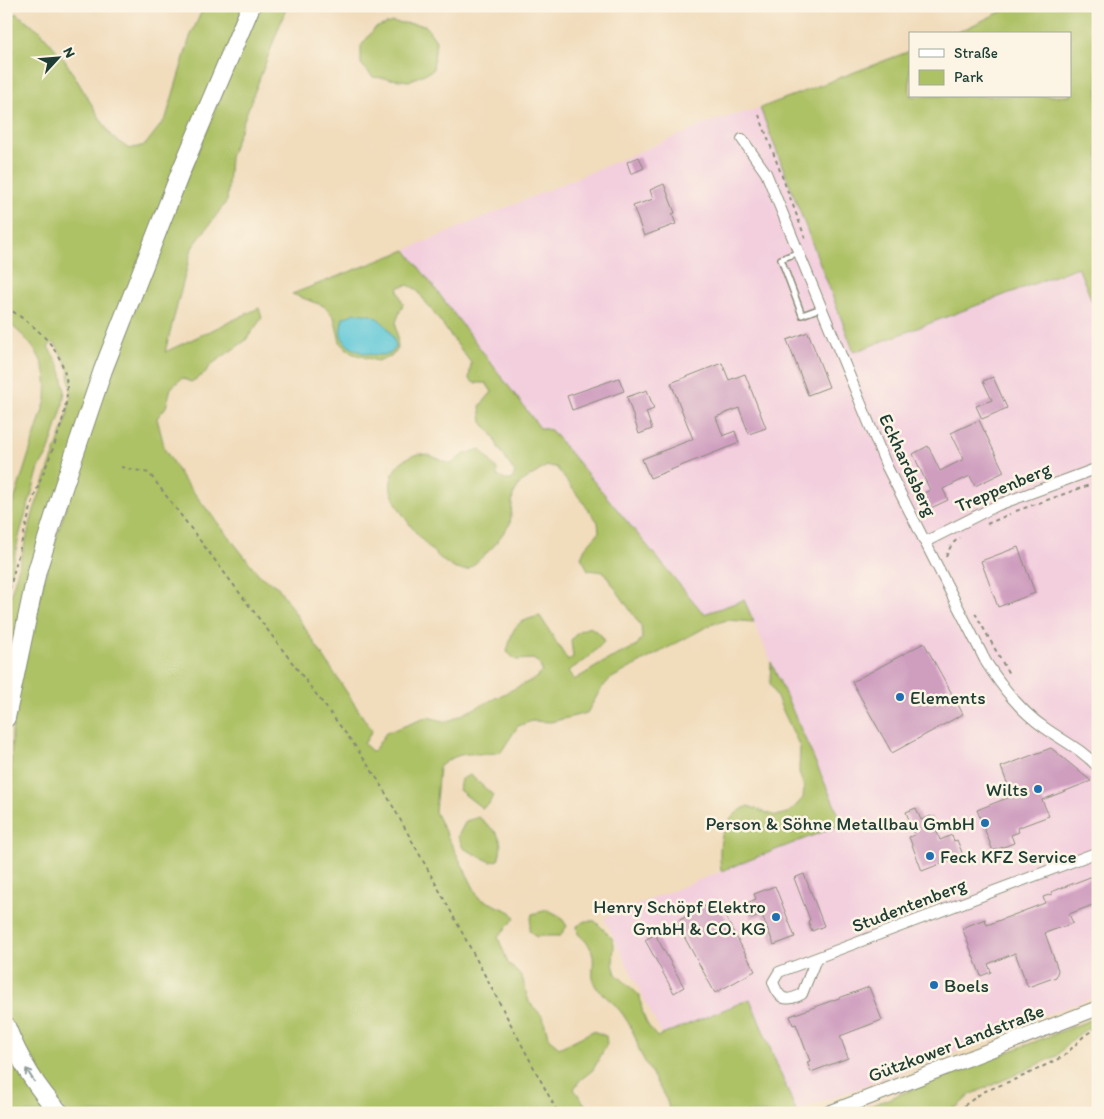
<svg xmlns="http://www.w3.org/2000/svg" width="1104" height="1119" font-family="Itim,sans-serif">
<style>
.built{fill:#f3cfde}
.green{fill:#adc165;stroke:#667f4c}
.water{fill:#5ec8d8;stroke:#3e8286}
.building{fill:#cf9ebf}
.lines{fill:none;stroke-linecap:round;stroke-linejoin:round}
.lane-casing{stroke:#888c78;stroke-width:8}
.street-casing{stroke:#888c78;stroke-width:12}
.secondary-casing{stroke:#888c78;stroke-width:16}
.highway-casing{stroke:#888c78;stroke-width:20}
.path{stroke:#888c78;stroke-width:2;stroke-dasharray:4 4;stroke-linecap:butt}
.lane{stroke:#fff;stroke-width:5}
.street{stroke:#fff;stroke-width:10}
.secondary{stroke:#fff;stroke-width:14}
.highway{stroke:#fff;stroke-width:18}
.oneway{stroke:#8f9e9a}
.poi-dot{fill:#1f6fb2;stroke:#fcf5e5;stroke-width:2}
.labels{text-anchor:middle;dominant-baseline:central;stroke-width:5;stroke-linejoin:round;paint-order:stroke}
.street-label{font-size:19px;fill:#1f3d34;stroke:#fcf5e5}
.poi-label{font-size:19px;fill:#1f3d34;stroke:#fcf5e5;text-anchor:start}
</style>
<rect width="100%" height="100%" fill="#fcf5e5"/>
<filter id="ink" filterUnits="userSpaceOnUse"><feTurbulence type="fractalNoise" baseFrequency=".02" numOctaves="2"/><feDisplacementMap in="SourceGraphic" scale="10" xChannelSelector="R" yChannelSelector="G"/><feConvolveMatrix kernelMatrix="1 2 1 2 8 2 1 2 1" color-interpolation-filters="sRGB"/></filter>
<filter id="wash" filterUnits="userSpaceOnUse"><feTurbulence type="fractalNoise" baseFrequency=".0096" numOctaves="4" result="noise"/><feDisplacementMap in="SourceGraphic" scale="20" xChannelSelector="R" yChannelSelector="G"/><feGaussianBlur stdDeviation="1.12" result="paint"/><feColorMatrix in="noise" values="0 0 0 0 0 0 0 0 0 0 0 0 0 0 0 0 0 1.4 0 .05"/><feComposite in="paint" operator="in"/></filter>
<g filter="url(#wash)">
<rect width="100%" height="100%" fill="#f1dcbc"/>
<path class="built" d="M1013,6H1092L1098,22V996L1036,1018L1000,1036L796,1111L750,999L662,1035L604,918L843,823L744,600L704,614L551,430L540,428L406,250L710,122L760,108L910,51V96H1070V34H954Z"/>
<g class="green">
<path d="M204,6H244L21,609L6,673V613L34,510L66,421L71,394L69,372L65,361L54,342L48,347L59,365L62,374L65,391L62,409L48,453L39,468L20,533L6,593V526L46,400C46,393 47,386 46,380C44,355 25,336 6,321V13L17,14L39,30L64,59L111,136L129,149L145,145L166,118L190,37Z"/>
<path d="M258,6H287L230,157L227,201L192,248L165,352L259,308L262,318L245,341L212,364L203,375L191,382L182,378L171,388L166,407L157,418L165,450L183,479L260,576L278,587L372,731L364,744L373,752L386,733L428,717L447,722L536,678L542,671L539,663L533,659L516,660L507,652C513,628 513,622 540,616L568,661L573,657L571,640L579,631L590,627L601,635L604,642L587,659L568,671L574,680L609,659L635,647L642,638L641,626L604,572L588,570L581,557L585,548L599,532L598,522L556,467L547,466L520,483L513,495L510,524L492,548L468,570C464,570 460,570 456,569C435,560 396,512 391,490C389,479 395,465 404,460C409,457 415,454 422,454C430,454 442,461 451,464L465,454L480,449L497,469V476L505,480H512L515,473L498,447L494,437L482,422L480,406L492,392L486,383H474L469,379L471,363L416,289L408,285L399,287L398,291L403,304L396,322L398,348L391,357L377,361L351,353L340,342L334,317L324,306L292,294L406,250L540,428L551,430L704,614L744,600L754,622L727,620L710,625L610,679L601,689L587,713L551,722L532,721L518,726L501,752C473,758 465,746 439,767L435,812L479,898L511,912L515,918L498,937L508,963L522,977L529,1002L543,1017L548,1036L559,1048L593,1031L606,1036L607,1044L593,1070L580,1080L574,1089L591,1113H67L47,1093L9,1023L6,1015V821L11,773L12,732L17,695L31,631L49,561L98,406L158,248Z"/>
<path d="M1013,6H1092L1098,22V316L1078,267L854,352L760,108L910,51V96H1070V34H954Z"/>
<path d="M392,22L425,25L436,41L433,70L409,81L373,77L361,64V46L375,28Z"/>
<path d="M771,662L843,824L721,871C718,843 720,819 748,806L776,816L790,812L803,798L804,788L799,772L800,747L770,683Z"/>
<path d="M470,775L493,795L489,804L482,808L459,790L461,779Z"/>
<path d="M479,817C496,833 506,836 498,860L491,862L463,848L458,836L466,821Z"/>
<path d="M548,910L560,916L567,926L560,936H542L536,937L529,930L532,914Z"/>
<path d="M586,921H595L612,938L614,944L613,964L616,974L640,996C642,1015 644,1022 657,1037L750,999L796,1111L792,1113H670L667,1101L639,1051C636,1035 627,1018 616,1006C610,999 601,994 596,987C589,976 596,964 592,952C590,945 584,939 578,934L577,926Z"/>
<path d="M1098,1017V1022C1082,1031 1068,1042 1057,1056L970,1095L957,1107L946,1111L933,1113H852Z"/>
<path d="M6,1042L52,1113H6Z"/>
</g>
<path class="water" d="M355,313C360,314 367,314 371,315C385,321 393,333 396,347L390,354C374,357 346,353 341,334C340,329 342,323 343,318Z"/>
<g id="blocks">
<g class="building">
<path d="M639,157L644,168L631,174L627,162Z"/>
<path d="M664,184L675,213L672,214L676,224L644,236L633,206L653,199L650,190Z"/>
<path d="M808,332L829,387L808,395L787,340Z"/>
<path d="M722,363L729,380L745,374L766,428L749,434L739,408L716,417L723,436L735,431L739,443L650,478L642,459L693,439L671,383Z"/>
<path d="M993,377L1007,408L982,419L976,406L992,400L983,381Z"/>
<path d="M619,378L624,391L572,410L567,396Z"/>
<path d="M647,390L654,409L646,412L652,429L639,434L627,397Z"/>
<path d="M979,420L1004,472L975,486L970,476L943,489L948,500L931,508L924,493L930,490L913,454L928,446L940,471L964,459L951,433Z"/>
<path d="M1018,547L1035,593L998,607L981,561Z"/>
<path d="M924,643L963,714L892,753L852,682Z"/>
<path d="M1051,748L1091,781L1042,800L1049,816L1017,828L1019,832L1011,835L1014,843L993,851L977,810L1012,796L1001,767Z"/>
<path d="M916,808L921,820L931,816L940,840L952,835L954,841L957,840L963,855L922,871L909,837L915,835L906,812Z"/>
<path d="M804,874L824,926L812,931L808,921L810,920L794,878Z"/>
<path d="M1098,874V903L1069,914L1073,923L1045,933L1058,970L1056,977L1028,987L1015,953L988,964L991,972L981,976L962,928L985,919L987,925L1045,903L1043,897L1052,894L1051,892Z"/>
<path d="M775,886L795,937L774,945L762,915L751,919L745,904L756,899L754,894Z"/>
<path d="M716,900L755,971L715,993L676,922Z"/>
<path d="M655,934L684,987L674,993L645,940Z"/>
<path d="M869,987L882,1020L840,1036L848,1058L811,1072L807,1062L810,1061L796,1024L793,1025L790,1016Z"/>
</g>
</g>
</g>
<g filter="url(#ink)">
<use href="#blocks" fill-opacity="0" stroke="#888c78" stroke-width="1"/>
<g class="lines">
<g class="lane-casing">
<path id="lane" d="M799,252L781,259L802,315L821,308"/>
</g>
<g class="street-casing">
<g id="street">
<path d="M742,139L766,173L887,467L986,662C1002,687 1020,711 1045,728C1065,742 1081,749 1098,767"/>
<path d="M925,542L998,505L1098,468"/>
<path d="M816,959L802,994C785,1003 779,999 773,982L779,972L1098,852"/>
</g>
</g>
<g class="secondary-casing">
<path id="secondary" d="M829,1113L1098,1008"/>
</g>
<g class="highway-casing">
<g id="highway">
<path d="M6,718L37,571L63,488L103,370L181,171L251,6"/>
<path d="M6,1026C19,1059 36,1088 60,1113"/>
</g>
</g>
<g class="path">
<path d="M759,115L806,240"/>
<path d="M6,307C31,323 58,343 65,374C75,411 44,465 33,501C23,536 14,570 6,605"/>
<path d="M121,467L149,473L353,743L380,783L448,906L558,1113"/>
<path d="M1016,511L1098,482"/>
<path d="M987,524L1010,514"/>
<path d="M946,557C949,549 952,542 960,538"/>
<path d="M975,613L1009,674"/>
<path d="M950,1113L958,1110L983,1092L1026,1075L1064,1056L1085,1035L1098,1027"/>
</g>
<use href="#lane" class="lane"/>
<use href="#street" class="street"/>
<use href="#secondary" class="secondary"/>
<use href="#highway" class="highway"/>
</g>
<defs><path id="oneway-shaft" d="M-6 0H5M1.5-3L5.5 0L1.5 3" fill="none" stroke-width="1.6" stroke-linecap="round" stroke-linejoin="round" transform="scale(1.25)"/></defs>
<use class="oneway" href="#oneway-shaft" transform="translate(30 1075) rotate(-123)"/>
</g>
<g class="poi-dot">
<circle cx="900" cy="697" r="5"/>
<circle cx="1038" cy="789" r="5"/>
<circle cx="985" cy="823" r="5"/>
<circle cx="930" cy="856" r="5"/>
<circle cx="776" cy="917" r="5"/>
<circle cx="934" cy="985" r="5"/>
</g>
<g class="labels">
<g class="street-label">
<text transform="translate(908 465) rotate(65)">Eckhardsberg</text>
<text transform="translate(1003 487) rotate(-23)">Treppenberg</text>
<text transform="translate(909 905) rotate(-21)">Studentenberg</text>
<text transform="translate(956 1043) rotate(-21)">Gützkower Landstraße</text>
</g>
<g class="poi-label">
<text x="910" y="697">Elements</text>
<text x="1028" y="789" text-anchor="end">Wilts</text>
<text x="975" y="823" text-anchor="end">Person &amp; Söhne Metallbau GmbH</text>
<text x="940" y="856">Feck KFZ Service</text>
<text x="766" y="906" text-anchor="end">Henry Schöpf Elektro<tspan x="766" dy="22">GmbH &amp; CO. KG</tspan></text>
<text x="944" y="985">Boels</text>
</g>
</g>
<rect width="1104" height="1119" fill="none" stroke="#fcf5e5" stroke-width="25"/>
<rect x="909" y="32" width="162" height="65" fill="#fcf5e5" stroke="#a4ab9e"/>
<rect x="919" y="49" width="25" height="8" fill="#ffffff" stroke="#a4ab9e"/>
<text x="954" y="58" font-size="15" fill="#1f3d34">Straße</text>
<rect x="919" y="70" width="25" height="15" fill="#adc165" stroke="#a4ab9e"/>
<text x="954" y="82" font-size="15" fill="#1f3d34">Park</text>
<g transform="translate(58 58) rotate(64)" stroke="#fcf5e5" stroke-width="4" paint-order="stroke">
<path d="M0-4L9 19L0 12L-9 19Z" fill="#1f3d34"/>
<text y="-8" font-size="14" font-weight="bold" text-anchor="middle" fill="#1f3d34">N</text>
</g>
</svg>
